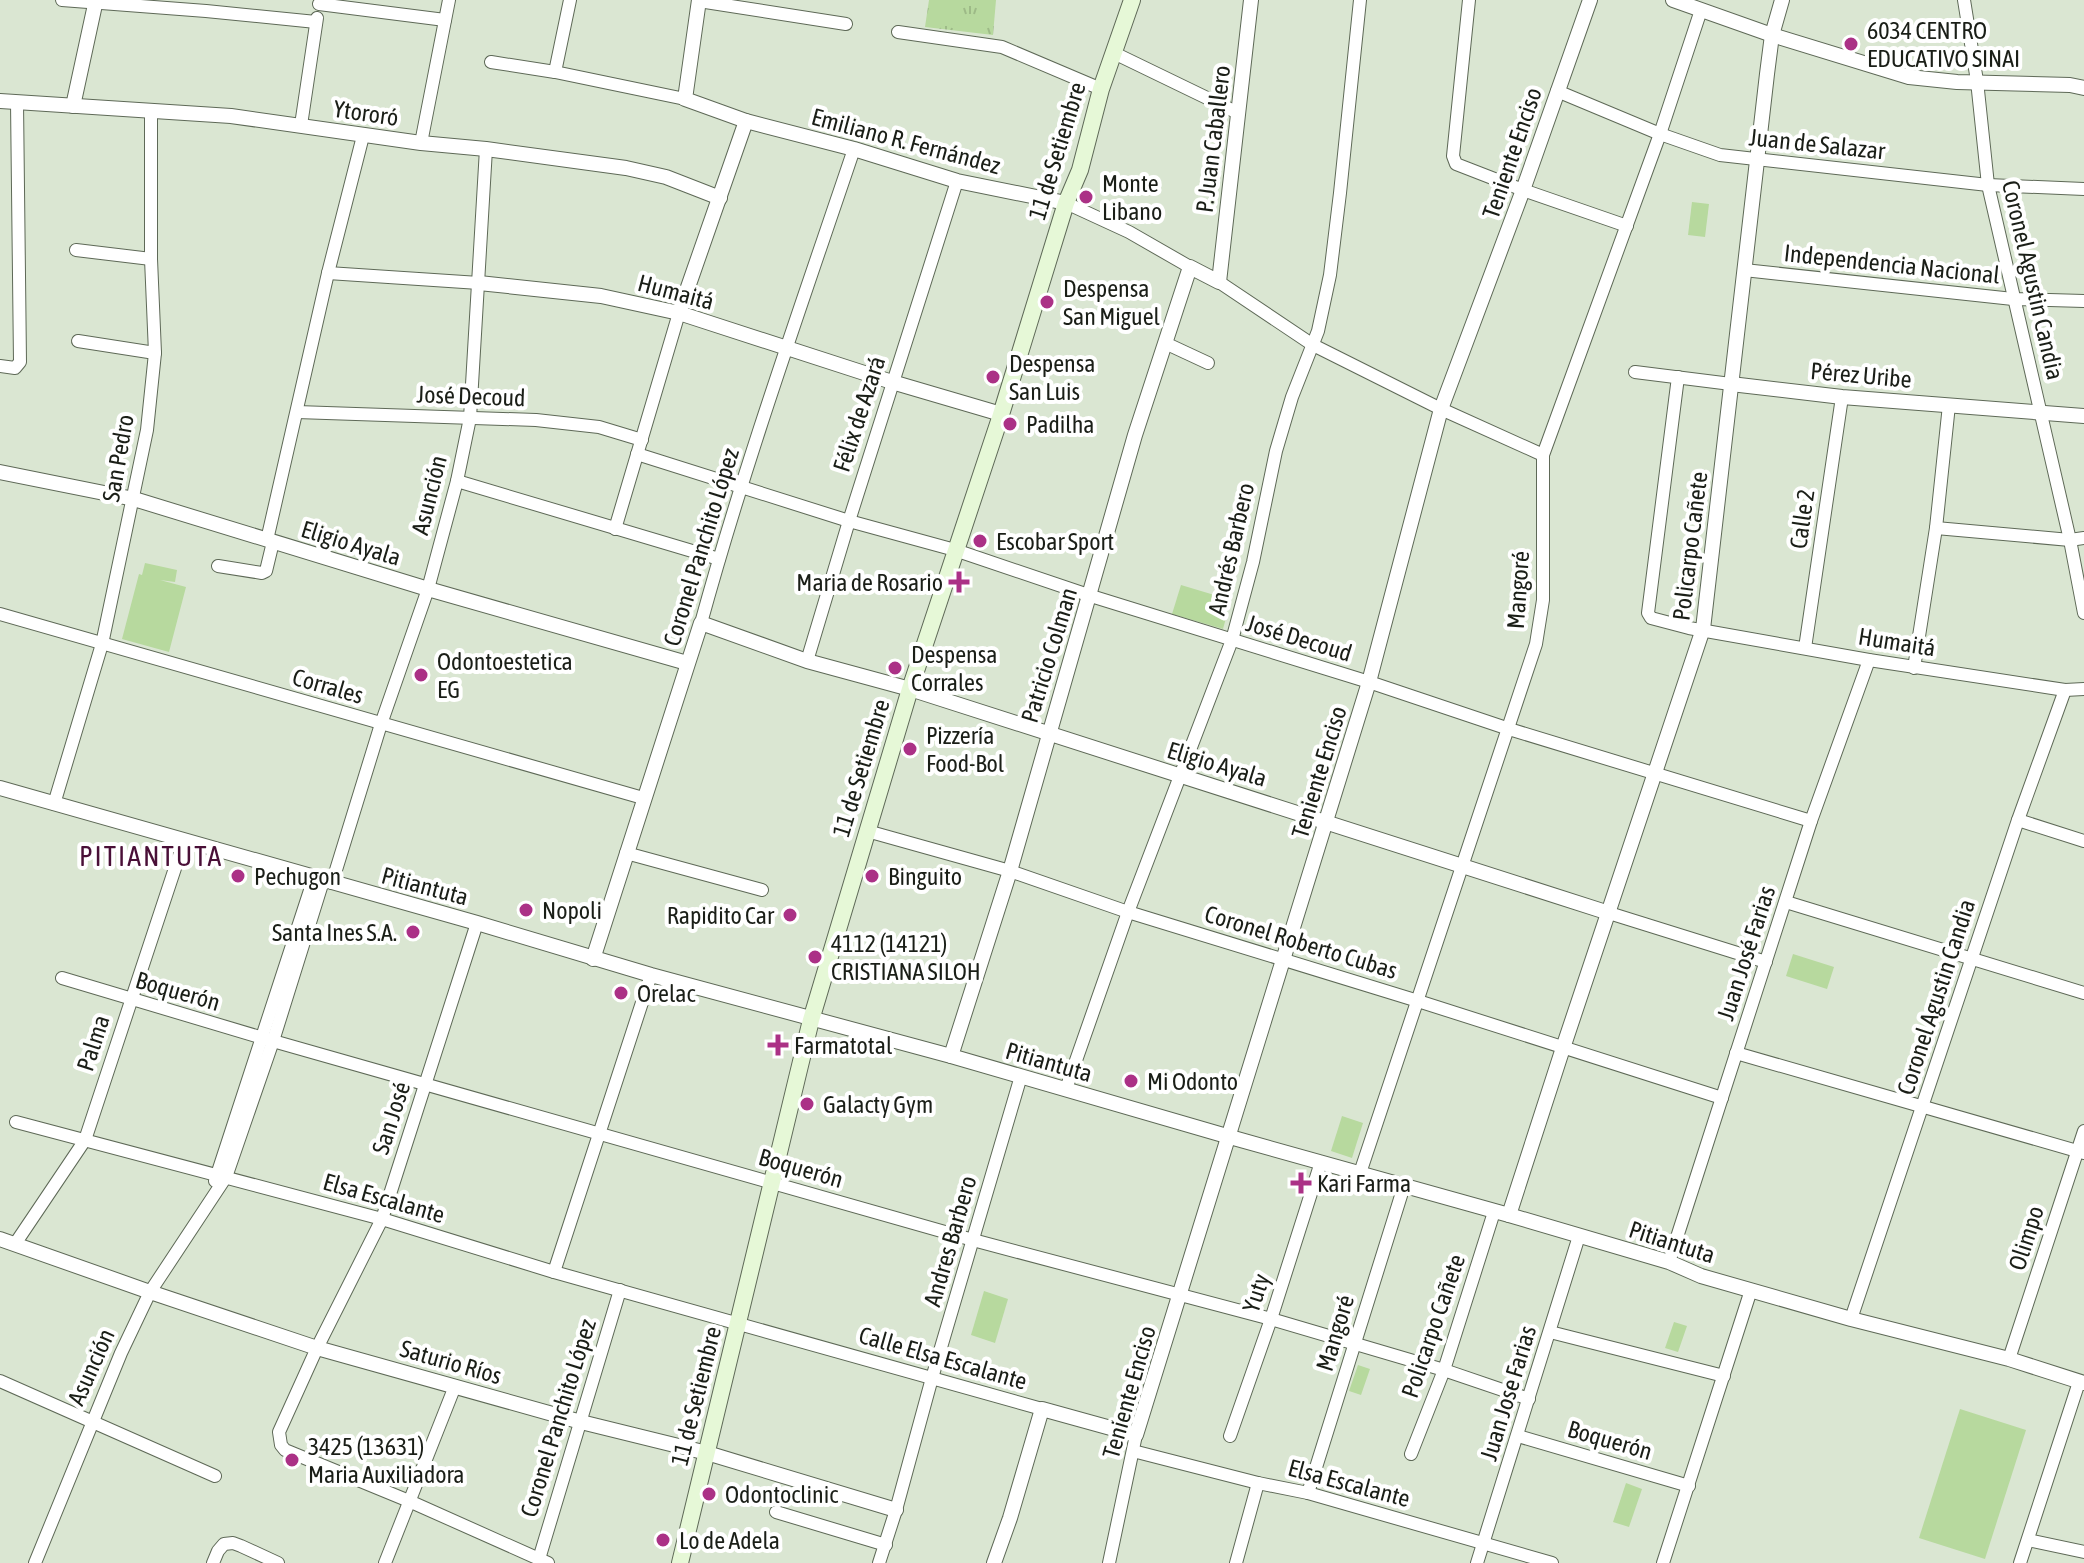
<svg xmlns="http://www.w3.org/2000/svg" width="2084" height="1563" font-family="'Asap Condensed',sans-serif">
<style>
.grass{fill:url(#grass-tufts)}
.pitch{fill:#b7d99e}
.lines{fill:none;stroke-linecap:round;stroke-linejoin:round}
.minor-casing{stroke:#5e6957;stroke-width:14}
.tertiary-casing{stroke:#5e6957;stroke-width:16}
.secondary-casing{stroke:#5e6957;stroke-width:18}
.minor{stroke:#fff;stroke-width:12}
.tertiary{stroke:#fff;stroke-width:14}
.secondary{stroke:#e6f8d7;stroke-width:16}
.poi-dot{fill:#ab3186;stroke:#fff;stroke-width:3}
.labels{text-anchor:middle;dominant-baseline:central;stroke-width:8;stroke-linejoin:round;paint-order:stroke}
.poi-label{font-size:24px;fill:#1a1e17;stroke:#fff;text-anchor:start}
.street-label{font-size:24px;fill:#1a1e17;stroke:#fff}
.quarter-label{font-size:28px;letter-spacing:2px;fill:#490f37;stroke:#fff}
</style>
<defs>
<pattern id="grass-tufts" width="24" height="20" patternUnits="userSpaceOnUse" patternTransform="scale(2)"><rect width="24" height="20" fill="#b7d99e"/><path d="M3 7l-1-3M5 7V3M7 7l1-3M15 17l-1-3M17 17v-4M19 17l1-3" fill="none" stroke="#9dba87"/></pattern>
</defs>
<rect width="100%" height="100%" fill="#dae6d2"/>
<path class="grass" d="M929,0H996L993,35L925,27Z"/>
<g class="pitch">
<path d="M1692,202L1709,204L1705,237L1688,235Z"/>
<path d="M145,563L177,570L175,582L160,580L186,587L169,652L122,639L139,574L142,575Z"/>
<path d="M1181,585L1231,600L1223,629L1172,614Z"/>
<path d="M1793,954L1834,967L1827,989L1786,976Z"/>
<path d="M1342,1116L1363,1123L1352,1158L1331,1151Z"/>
<path d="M984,1291L1008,1299L995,1343L971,1335Z"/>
<path d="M1674,1322L1687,1326L1678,1352L1665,1348Z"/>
<path d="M1358,1365L1370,1369L1361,1395L1349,1391Z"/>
<path d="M1960,1409L2026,1430L1985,1559L1919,1538Z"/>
<path d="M1626,1483L1642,1489L1629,1527L1613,1522Z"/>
</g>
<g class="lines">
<g class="minor-casing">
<g id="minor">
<path d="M62,0L206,11L316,22"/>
<path d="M1469,0L1453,156L1456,164L1523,190L1627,226"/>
<path d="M1964,0L1977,81L1988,185L2070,540L2084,613"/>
<path d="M699,1L846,24"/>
<path d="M319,4L445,20"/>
<path d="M898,32L1002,47L1101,89"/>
<path d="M1114,53L1238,113"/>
<path d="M491,62L555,72L685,99"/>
<path d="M555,72L570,0"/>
<path d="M1557,91L1660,134L1720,155L1988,185L2084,189"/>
<path d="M301,125L317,18"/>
<path d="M421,143L449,0"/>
<path d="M1066,203L1129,232L1190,267"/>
<path d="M76,250L151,259"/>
<path d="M1744,270L2013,299L2084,301"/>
<path d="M328,273L479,283"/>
<path d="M1219,282L1313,345L1441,409L1543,455"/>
<path d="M78,341L155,353"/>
<path d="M1165,343L1208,363"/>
<path d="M0,366L15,368L20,362L17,102"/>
<path d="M1635,372L1731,384"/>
<path d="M1678,377L1648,613L1651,618L1689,628L1869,660L2065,690L2084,689"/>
<path d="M297,412L536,420L599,427L642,440"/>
<path d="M637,454L849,521L955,550L1091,596L1369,682L1509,729L1811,821"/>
<path d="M457,481L719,559"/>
<path d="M1936,528L2070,540L2084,538"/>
<path d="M615,529L679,313"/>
<path d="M267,540L328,273L363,136"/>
<path d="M218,566L262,573L266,571L273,542"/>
<path d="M0,614L643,798"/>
<path d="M701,623C745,463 801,306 854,149"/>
<path d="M1805,648L1842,397"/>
<path d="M807,661L849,521L957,181"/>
<path d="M1914,668L1936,528L1949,405"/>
<path d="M54,804L102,644L147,430L155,353L151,259V110"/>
<path d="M2018,820L2084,841"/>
<path d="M867,831L1010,871L1128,912L1418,1001L1722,1098"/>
<path d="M626,853L762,890"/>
<path d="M332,883L381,724L428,589L457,481L470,418L486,149"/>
<path d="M1786,902L2084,993"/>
<path d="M1609,913L1766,962"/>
<path d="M477,923L382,1219L317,1348L279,1432L281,1445L285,1450L409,1501L548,1563"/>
<path d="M62,978L273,1041L973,1240L1271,1319L1444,1370L1529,1399"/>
<path d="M1736,1053L2084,1153"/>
<path d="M1066,1089L1128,912L1232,640L1253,562L1276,451L1292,397L1318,331L1330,275L1340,193L1360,0"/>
<path d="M16,1122L382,1219L554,1272L1042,1409"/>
<path d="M1360,1173L1536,644L1543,600V455L1660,134L1701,10"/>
<path d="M215,1181L314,878"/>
<path d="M15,1244L85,1140L184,841"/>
<path d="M1669,1262L1811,821L1869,660"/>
<path d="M554,1272L651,975"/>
<path d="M1851,1319L2018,820L2065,690"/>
<path d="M1550,1332L1724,1376"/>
<path d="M2009,1359L2084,1131"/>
<path d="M0,1381L215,1476"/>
<path d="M1230,1436L1271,1319L1321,1162"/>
<path d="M1518,1436L1689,1486"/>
<path d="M1133,1451L1258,1483L1308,1493L1552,1563"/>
<path d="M1411,1454L1444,1370L1494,1212"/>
<path d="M1308,1493L1404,1186"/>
<path d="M776,1512L886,1545"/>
<path d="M2028,1540L2084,1552"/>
<path d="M539,1559L620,1290"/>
<path d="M35,1563L121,1353L150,1292L226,1177L273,1041L323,881"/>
<path d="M213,1563L218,1551L224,1544L233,1543L241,1546L278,1563"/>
<path d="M385,1563L455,1386"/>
<path d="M879,1563L896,1510L932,1378L1021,1076"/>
<path d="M1109,1563L1136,1435"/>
<path d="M1236,1563L1258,1483"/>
<path d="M1477,1563L1579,1236"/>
<path d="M1663,1563L1751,1290"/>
<path d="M2020,1563L2079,1382"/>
</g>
</g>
<g class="tertiary-casing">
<g id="tertiary">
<path d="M699,0L685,99L746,121L854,149L957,181L1066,203"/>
<path d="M1673,0L1772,35L1909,77L1957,82L2070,85L2084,88"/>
<path d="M0,101L231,116L421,143L486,149L626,168L666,177L720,198"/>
<path d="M73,106L96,0"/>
<path d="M479,283L601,296L679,313L892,382L1001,414"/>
<path d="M679,313L746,121"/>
<path d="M1731,384L1842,397L2084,416"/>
<path d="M0,472L134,499L428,589L687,663"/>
<path d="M0,788L477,923L651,975L951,1056L1230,1137L1509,1215L1669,1262L1701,1276L1851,1319L2009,1359L2084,1383"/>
<path d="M593,959L701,623L807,661L910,689L1609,913"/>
<path d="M951,1056L1010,871L1135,435L1190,267L1219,282L1251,0"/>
<path d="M1509,1215L1563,1048L1703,629L1767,74L1772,35L1782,0"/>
<path d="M0,1239L150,1292L317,1348L581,1422L707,1453L896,1510"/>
<path d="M994,1563L1010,1518L1042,1409L1136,1435L1369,682L1441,409L1523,190L1590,0"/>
</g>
</g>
<g class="secondary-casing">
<path id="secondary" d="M680,1563L811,1020L910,689L999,421L1066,203L1080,170L1101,89L1132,0"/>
</g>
<use href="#minor" class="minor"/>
<use href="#tertiary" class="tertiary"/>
<use href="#secondary" class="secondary"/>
</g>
<g class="poi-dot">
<circle cx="1851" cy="44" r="8"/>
<circle cx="1086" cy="197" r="8"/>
<circle cx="1047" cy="302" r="8"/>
<circle cx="993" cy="377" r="8"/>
<circle cx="1010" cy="424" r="8"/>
<circle cx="980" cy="541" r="8"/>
<path d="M955 570h8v8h8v8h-8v8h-8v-8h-8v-8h8z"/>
<circle cx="895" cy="668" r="8"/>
<circle cx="421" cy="675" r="8"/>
<circle cx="910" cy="749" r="8"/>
<circle cx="238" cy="876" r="8"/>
<circle cx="872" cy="876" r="8"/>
<circle cx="526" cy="910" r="8"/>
<circle cx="790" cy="915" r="8"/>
<circle cx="413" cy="932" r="8"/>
<circle cx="815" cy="957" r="8"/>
<circle cx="621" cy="993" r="8"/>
<path d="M774 1033h8v8h8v8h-8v8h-8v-8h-8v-8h8z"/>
<circle cx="1131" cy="1081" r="8"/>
<circle cx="807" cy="1104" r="8"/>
<path d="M1297 1171h8v8h8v8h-8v8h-8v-8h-8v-8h8z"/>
<circle cx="292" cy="1460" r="8"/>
<circle cx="709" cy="1494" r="8"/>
<circle cx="663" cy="1540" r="8"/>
</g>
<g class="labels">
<g class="poi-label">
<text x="1867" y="30">6034 CENTRO<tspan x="1867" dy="28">EDUCATIVO SINAI</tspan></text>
<text x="1102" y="183">Monte<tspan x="1102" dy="28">Libano</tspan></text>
<text x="1063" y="288">Despensa<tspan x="1063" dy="28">San Miguel</tspan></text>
<text x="1009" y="363">Despensa<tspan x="1009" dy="28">San Luis</tspan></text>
<text x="1026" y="424">Padilha</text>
<text x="996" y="541">Escobar Sport</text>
<text x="943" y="582" text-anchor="end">Maria de Rosario</text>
<text x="911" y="654">Despensa<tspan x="911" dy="28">Corrales</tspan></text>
<text x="437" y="661">Odontoestetica<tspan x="437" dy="28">EG</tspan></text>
<text x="926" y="735">Pizzería<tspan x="926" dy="28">Food-Bol</tspan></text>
<text x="254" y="876">Pechugon</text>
<text x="888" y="876">Binguito</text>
<text x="542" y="910">Nopoli</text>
<text x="774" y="915" text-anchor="end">Rapidito Car</text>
<text x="397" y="932" text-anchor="end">Santa Ines S.A.</text>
<text x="831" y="943">4112 (14121)<tspan x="831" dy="28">CRISTIANA SILOH</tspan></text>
<text x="637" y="993">Orelac</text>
<text x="794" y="1045">Farmatotal</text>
<text x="1147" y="1081">Mi Odonto</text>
<text x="823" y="1104">Galacty Gym</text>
<text x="1317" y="1183">Kari Farma</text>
<text x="308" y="1446">3425 (13631)<tspan x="308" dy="28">Maria Auxiliadora</tspan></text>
<text x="725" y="1494">Odontoclinic</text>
<text x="679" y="1540">Lo de Adela</text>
</g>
<g class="street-label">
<text transform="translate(366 113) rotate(8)">Ytororó</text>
<text transform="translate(1213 139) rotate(-83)">P. Juan Caballero</text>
<text transform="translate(906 141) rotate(15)">Emiliano R. Fernández</text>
<text transform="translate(1817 144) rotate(6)">Juan de Salazar</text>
<text transform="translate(1057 151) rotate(-73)">11 de Setiembre</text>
<text transform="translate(1512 153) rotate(-71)">Teniente Enciso</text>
<text transform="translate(1892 264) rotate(6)">Independencia Nacional</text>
<text transform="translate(2033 280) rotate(77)">Coronel Agustin Candia</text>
<text transform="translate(676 292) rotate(15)">Humaitá</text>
<text transform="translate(1861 375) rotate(5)">Pérez Uribe</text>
<text transform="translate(471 396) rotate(2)">José Decoud</text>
<text transform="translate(859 414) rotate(-72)">Félix de Azará</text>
<text transform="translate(118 458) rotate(-80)">San Pedro</text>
<text transform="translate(429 495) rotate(-76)">Asunción</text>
<text transform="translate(1802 519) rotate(-82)">Calle 2</text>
<text transform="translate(351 543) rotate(17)">Eligio Ayala</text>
<text transform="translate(1690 546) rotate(-83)">Policarpo Cañete</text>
<text transform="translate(701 547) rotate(-73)">Coronel Panchito López</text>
<text transform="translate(1231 549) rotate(-77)">Andrés Barbero</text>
<text transform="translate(1518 590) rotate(-86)">Mangoré</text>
<text transform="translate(1299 638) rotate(17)">José Decoud</text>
<text transform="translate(1897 642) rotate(9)">Humaitá</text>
<text transform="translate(1049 655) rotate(-73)">Patricio Colman</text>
<text transform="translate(328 686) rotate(16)">Corrales</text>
<text transform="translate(1217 764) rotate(17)">Eligio Ayala</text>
<text transform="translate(861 768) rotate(-73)">11 de Setiembre</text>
<text transform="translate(1319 772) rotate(-73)">Teniente Enciso</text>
<text transform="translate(425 886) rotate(15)">Pitiantuta</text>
<text transform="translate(1301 942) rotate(17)">Coronel Roberto Cubas</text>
<text transform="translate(1746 953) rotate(-72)">Juan José Farias</text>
<text transform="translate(178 991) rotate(16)">Boquerón</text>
<text transform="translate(1936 997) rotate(-72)">Coronel Agustin Candia</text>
<text transform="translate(93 1043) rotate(-72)">Palma</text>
<text transform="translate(1049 1062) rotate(16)">Pitiantuta</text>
<text transform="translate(391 1118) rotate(-72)">San José</text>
<text transform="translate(801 1168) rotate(16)">Boquerón</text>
<text transform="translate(384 1198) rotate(16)">Elsa Escalante</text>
<text transform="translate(2026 1238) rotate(-72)">Olimpo</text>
<text transform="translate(950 1241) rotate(-74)">Andres Barbero</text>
<text transform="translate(1672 1242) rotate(18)">Pitiantuta</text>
<text transform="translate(1256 1293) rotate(-72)">Yuty</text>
<text transform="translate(1433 1326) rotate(-71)">Policarpo Cañete</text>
<text transform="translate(1335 1333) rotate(-73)">Mangoré</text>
<text transform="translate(943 1358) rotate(16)">Calle Elsa Escalante</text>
<text transform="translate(451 1362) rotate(16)">Saturio Ríos</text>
<text transform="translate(91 1367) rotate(-66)">Asunción</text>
<text transform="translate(1129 1392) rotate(-74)">Teniente Enciso</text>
<text transform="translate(1508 1393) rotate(-73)">Juan Jose Farias</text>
<text transform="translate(696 1396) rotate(-76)">11 de Setiembre</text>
<text transform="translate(558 1418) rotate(-73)">Coronel Panchito López</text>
<text transform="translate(1610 1440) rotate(16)">Boquerón</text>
<text transform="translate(1349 1483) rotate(15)">Elsa Escalante</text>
</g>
<g class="quarter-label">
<text x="151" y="856">PITIANTUTA</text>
</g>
</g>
</svg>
